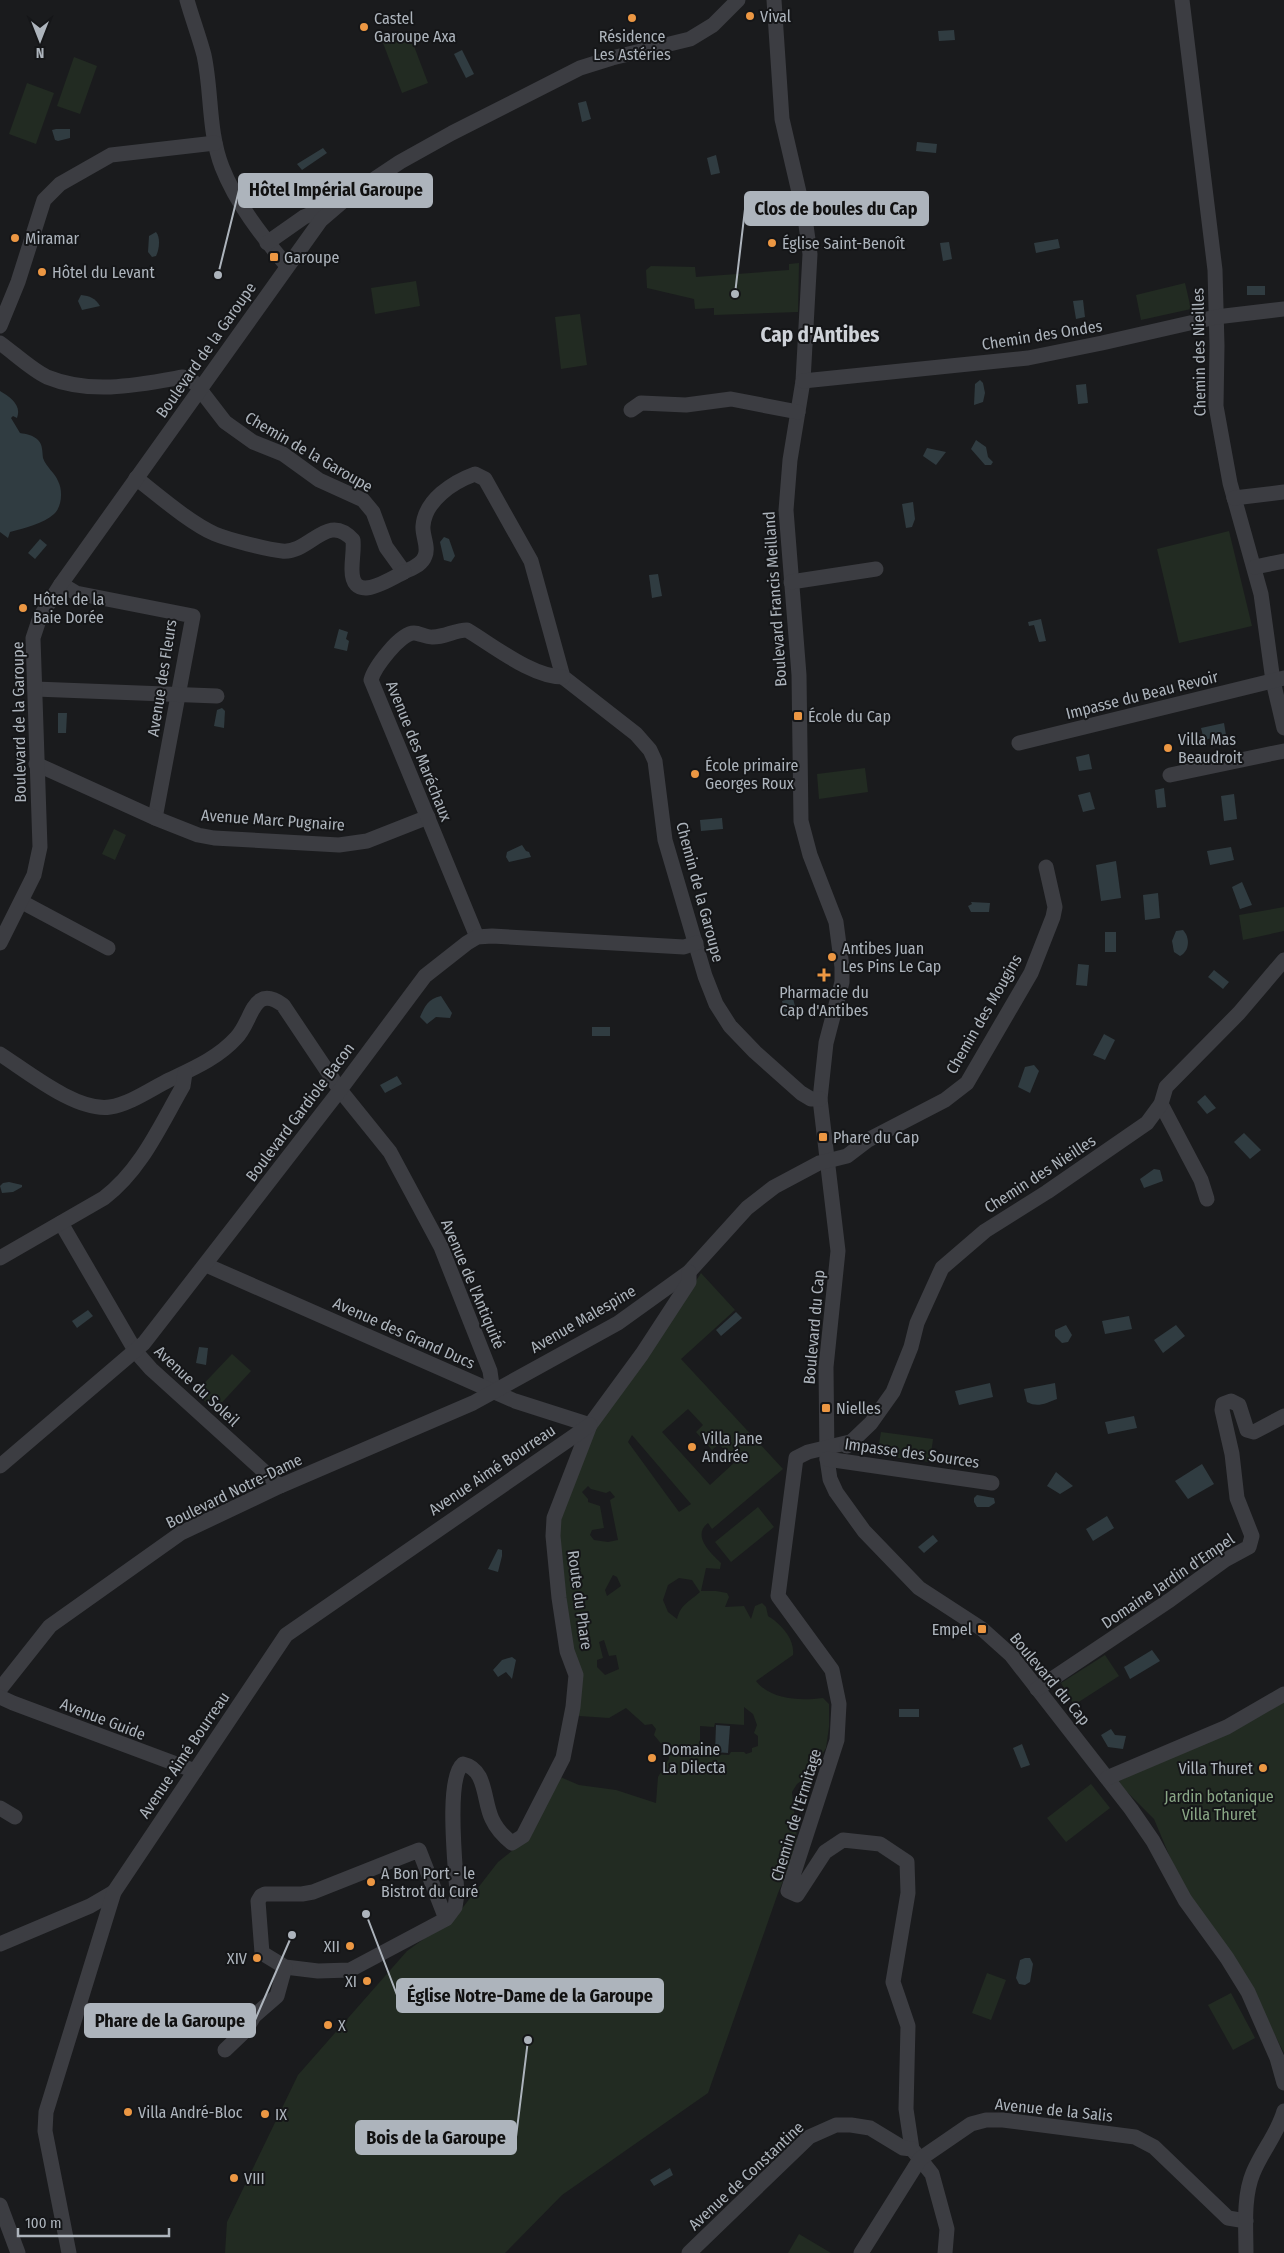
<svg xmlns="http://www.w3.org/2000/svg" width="1284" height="2253" font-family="'Fira Sans Condensed',sans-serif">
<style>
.green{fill:#222b22;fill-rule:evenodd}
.water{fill:#303c41}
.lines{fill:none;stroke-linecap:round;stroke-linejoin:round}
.minor{stroke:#3c3d42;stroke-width:15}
.poi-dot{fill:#ec9743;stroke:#151618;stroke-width:2}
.labels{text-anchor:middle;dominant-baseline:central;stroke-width:4;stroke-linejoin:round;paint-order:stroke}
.poi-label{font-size:16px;fill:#adb4bc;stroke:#151618;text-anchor:start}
.street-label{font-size:16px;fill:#adb4bc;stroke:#151618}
.park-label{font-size:16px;fill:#89a685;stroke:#151618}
.district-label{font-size:21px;font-weight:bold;fill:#ced2d8;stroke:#151618}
.leader{fill:none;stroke:#adb4bc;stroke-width:2}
.callout-dot{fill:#adb4bc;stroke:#151618;stroke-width:2}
.callout{fill:#adb4bc;stroke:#adb4bc;stroke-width:2}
.callout-label{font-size:18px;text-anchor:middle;font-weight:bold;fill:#111}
</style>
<rect width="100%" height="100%" fill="#1a1b1d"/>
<g class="green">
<path d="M409,33L428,83L402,93L383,43Z"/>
<path d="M74,57L97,66L80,114L57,106Z"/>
<path d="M27,83L54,93L36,144L9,134Z"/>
<path d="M799,263L798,312L714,315V308L695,309L694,299L647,288L646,270L651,266L695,267L696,277L789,270V264Z"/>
<path d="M416,281L420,306L375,314L371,288Z"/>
<path d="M1185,283L1191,309L1141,320L1136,295Z"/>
<path d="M580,314L587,365L561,369L555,317Z"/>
<path d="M1229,531L1252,626L1179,643L1157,549Z"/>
<path d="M865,768L868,792L819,799L817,774Z"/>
<path d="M114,829L126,835L115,860L102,854Z"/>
<path d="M1284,907V931L1243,940L1239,915Z"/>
<path d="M701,1273L735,1310L681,1359L783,1469L712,1529L708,1523C691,1536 712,1554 721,1563L720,1569L706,1568L701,1591H716L727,1593L729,1597L725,1607L744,1606L751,1619L755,1606L762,1603L766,1607L768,1616C781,1624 795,1639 793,1655L756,1681C771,1700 800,1701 823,1698L829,1704V1727L826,1748L809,1775L797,1784L792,1792L798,1847L778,1893L708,2093L562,2195L505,2253H225L227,2222L298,2075L407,1951L457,1915L498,1862L527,1839L558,1776L579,1785L616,1790L656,1803L658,1777L669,1759L668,1752L654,1735L656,1729L652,1724L645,1725L626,1708L609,1718L579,1716L553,1536L590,1425L640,1366ZM688,1409L703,1425L696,1432L712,1450L719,1444L735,1462L710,1485L662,1432ZM632,1435L691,1504L679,1512L628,1442ZM588,1486L591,1489L606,1493L610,1491L615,1497L610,1500L618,1540L608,1542L594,1540L590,1535L592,1530L604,1528L600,1506L588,1502V1499L582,1492ZM613,1575L617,1577L621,1586L607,1596L605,1590ZM679,1578L692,1580L700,1592C689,1602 681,1604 677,1619L668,1612L663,1600L668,1585ZM604,1640L609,1656L616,1655L619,1669L605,1675L597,1667V1660L603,1658L599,1642ZM744,1707L753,1714L757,1725L754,1733L758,1736V1746L752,1748V1752L746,1754L744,1752H731L729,1755L713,1754V1750L700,1749V1726L714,1727L715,1723L744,1725Z"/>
<path d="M232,1354L251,1371L215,1410L195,1393Z"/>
<path d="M881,1432L933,1439L930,1462L877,1455Z"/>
<path d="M758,1507L774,1527L731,1562L715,1542Z"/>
<path d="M1105,1655L1119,1676L1074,1705L1061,1683Z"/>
<path d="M1284,1699V2053L1252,1990L1191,1901L1175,1869L1154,1819L1117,1782Z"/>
<path d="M1091,1784L1110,1808L1066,1842L1047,1818Z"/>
<path d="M987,1973L1006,1980L991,2020L972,2013Z"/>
<path d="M1231,1993L1255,2038L1233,2050L1208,2005Z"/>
<path d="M799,2234L831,2253H788Z"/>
</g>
<g class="water">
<path d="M954,30L955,40L939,41L938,31Z"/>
<path d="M462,50L474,74L466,78L454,54Z"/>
<path d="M586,101L591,119L582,122L578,103Z"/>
<path d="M56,129H70V138L58,141L55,140L52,130Z"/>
<path d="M917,142L937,144L936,153L916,151Z"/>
<path d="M323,148L327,153L302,170L297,164Z"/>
<path d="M716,155L720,173L711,175L707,158Z"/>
<path d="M156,232C161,238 159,250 156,256L152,257L148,252L149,236Z"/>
<path d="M1058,239L1060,248L1036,253L1034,243Z"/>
<path d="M949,242L952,259L943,261L940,243Z"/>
<rect x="1247" y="286" width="18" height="9"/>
<path d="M81,295C90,296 95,298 100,306L82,310L78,301Z"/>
<path d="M1083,300L1085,317L1076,319L1073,301Z"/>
<path d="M980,380L983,383L985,393L983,402L974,405L975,384Z"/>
<path d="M1086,384L1088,403L1078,404L1076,385Z"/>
<path d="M0,391C10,397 22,405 17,418L13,416L11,418L20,433C26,434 33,435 38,440C43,445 42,452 43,458C46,467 55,473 58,481C63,490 62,507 54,514C43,524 24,528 10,532L8,538L0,532Z"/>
<path d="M976,440L986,447L988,457L993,462L991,465H985L971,449Z"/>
<path d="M927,448L946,452L936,465L923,456Z"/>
<path d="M913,502L915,519L912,527L906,528L902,504Z"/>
<path d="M444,537L449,539L455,556L451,562L444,560L440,542Z"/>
<path d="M40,539L47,545L35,559L28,553Z"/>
<path d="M658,574L662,596L652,598L649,575Z"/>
<path d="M1041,619L1046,641L1039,642L1034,625L1029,626L1028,622Z"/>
<path d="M339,629L348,632L346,639L349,641L347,651L334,648Z"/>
<path d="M222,708L225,711L224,728L214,726L217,710Z"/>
<path d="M58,713H67L66,733H58Z"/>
<path d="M1224,723L1226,735L1204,740L1201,728Z"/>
<path d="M1089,754L1092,769L1079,771L1076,757Z"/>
<path d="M1164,788L1166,807L1157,808L1155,790Z"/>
<path d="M1090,792L1095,809L1083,812L1078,795Z"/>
<path d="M1234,794L1237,819L1224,821L1221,796Z"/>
<path d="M722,818L723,829L701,831L700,820Z"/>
<path d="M522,845L526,851L529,852L531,857L509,862L506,857L507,852Z"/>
<path d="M1231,847L1234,860L1210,865L1207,851Z"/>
<path d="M1116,861L1121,898L1101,901L1096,865Z"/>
<path d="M1242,882L1252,905L1240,909L1232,887Z"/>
<path d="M1158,893L1160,918L1145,920L1143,895Z"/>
<path d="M971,902L990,903L989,912H971L968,906L972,904Z"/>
<path d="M1183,930C1190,937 1190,951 1180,956L1174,952L1172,941L1176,931Z"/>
<rect x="1105" y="932" width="11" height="20"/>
<path d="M1078,964L1089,965L1087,986L1076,985Z"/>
<path d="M1214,970L1229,982L1223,989L1208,977Z"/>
<path d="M441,996L452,1013L450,1018L436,1017L427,1024L420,1017C425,1006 428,999 441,996Z"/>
<path d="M793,998L797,1015L786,1018L782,1001Z"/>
<rect x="592" y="1027" width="18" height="9"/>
<path d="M1104,1034L1115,1040L1105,1060L1093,1055Z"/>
<path d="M1034,1065L1039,1071L1030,1093L1018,1087L1025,1067Z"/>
<path d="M397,1076L402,1084L385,1093L380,1085Z"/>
<path d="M1205,1095L1216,1108L1207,1114L1197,1102Z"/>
<path d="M1244,1133L1261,1150L1250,1159L1234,1142Z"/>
<path d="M1154,1169L1160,1170L1163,1181L1144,1188L1140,1179Z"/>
<path d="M9,1182L22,1185V1187L13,1192L2,1193L0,1186L3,1183Z"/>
<path d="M88,1310L93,1316L77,1328L72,1321Z"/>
<path d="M736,1312L742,1318L721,1336L716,1330Z"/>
<path d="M1129,1316L1132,1329L1105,1334L1102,1321Z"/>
<path d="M1066,1325L1072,1335L1068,1342L1062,1343L1055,1336V1330Z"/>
<path d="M1176,1325L1185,1336L1163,1353L1154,1340Z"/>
<path d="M199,1347L208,1348L206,1365L196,1363Z"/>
<path d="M990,1383L993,1397L959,1405L955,1391Z"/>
<path d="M1055,1383L1057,1399C1046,1403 1038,1408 1027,1402L1024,1389Z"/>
<path d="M1134,1416L1137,1428L1108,1434L1105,1422Z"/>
<path d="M1202,1464L1214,1484L1188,1499L1175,1481Z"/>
<path d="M1056,1472L1073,1486L1060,1494L1047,1486Z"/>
<path d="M977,1495L994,1498L995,1503L989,1507H977L974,1502V1498Z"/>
<path d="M1107,1516L1114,1528L1093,1541L1086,1529Z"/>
<path d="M933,1535L938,1541L924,1553L918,1547Z"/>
<path d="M498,1549L502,1550V1556L498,1572L488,1569Z"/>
<path d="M1152,1650L1160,1661L1130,1679L1124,1667Z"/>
<path d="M512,1657L516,1660L512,1679L506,1672L498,1677L493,1670L502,1660Z"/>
<rect x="899" y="1709" width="20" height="8"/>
<path d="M716,1725L730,1726L728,1753L715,1752Z"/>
<path d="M1111,1729L1115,1735L1126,1736L1123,1749L1108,1747L1101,1735Z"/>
<path d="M1022,1744L1030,1765L1021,1768L1013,1748Z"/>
<path d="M1025,1958H1030L1033,1964L1030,1982L1025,1985L1019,1984L1016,1978L1020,1960Z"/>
<path d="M670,2168L673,2175L654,2186L650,2180Z"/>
</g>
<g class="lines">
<g class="minor">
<path d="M187,0C192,18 199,36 204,55C212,92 208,131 222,167C236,203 262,236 287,266"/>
<path d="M774,0L782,119L805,218L810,254L803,381L790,460L786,510L799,675L801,821L810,855L836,922L842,967V982L826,1043L820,1099L838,1251L826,1367L827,1459L830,1479L836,1492L864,1531L919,1588L982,1629L1011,1655L1131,1809L1153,1841L1185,1900L1227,1958L1248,1992L1277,2058L1284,2083"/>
<path d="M1182,0L1215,270L1217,346L1216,406L1230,483L1261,594L1273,681L1284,728"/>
<path d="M267,243L304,217L316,212L325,215"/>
<path d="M0,326L18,282L44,200L60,184L111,155L215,143"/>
<path d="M0,343C14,353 32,370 47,377C91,395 138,385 183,377L195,383L225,422L253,442L283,454L319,480L363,500L373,512L386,547L404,572C412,568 422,565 425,556C429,547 422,535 423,526C425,500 453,482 475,474L485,479L531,561L563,677L636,734L650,750L655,761L665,840L705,976L716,1004L730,1026L755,1052L801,1093L811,1099H820"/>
<path d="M803,381L1028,358L1102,343L1216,317L1284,309"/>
<path d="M631,410L641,403L686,405L731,399L798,412"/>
<path d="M136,478C159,496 190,523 215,534C227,539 268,550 282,551C310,554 327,511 353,540C354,550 352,558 352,568C351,605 387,581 404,572"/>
<path d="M1234,498L1284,492"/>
<path d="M1255,567L1284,561"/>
<path d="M791,582L876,569"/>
<path d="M61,584L76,593L193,616L155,818"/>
<path d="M35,689L217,696"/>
<path d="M1019,743L1284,678"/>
<path d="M36,764L155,818L198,835L214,838L339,845L367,841L428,817"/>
<path d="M1170,775L1284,751"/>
<path d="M22,902L108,948"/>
<path d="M477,937L371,680C374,668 400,633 414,633C420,633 427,638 433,637C445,637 455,630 467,630C494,646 532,677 563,677"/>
<path d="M0,943L34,875L40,847L33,638L40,617L61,584L321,220L349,196L400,162L452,133L580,68L612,58L690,39L713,25L738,0"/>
<path d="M0,1054C28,1072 77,1112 110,1107C130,1104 151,1089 169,1080C192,1069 218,1058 236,1038C253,1021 252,983 283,1005L340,1090L390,1152L441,1247L490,1371L493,1392"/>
<path d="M1161,1104L1201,1180L1207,1199"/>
<path d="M61,1223L136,1352L151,1369L280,1486"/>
<path d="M0,1258L104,1198C141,1170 160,1126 183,1086L185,1073"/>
<path d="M206,1265L515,1401L590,1425"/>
<path d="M854,1441L808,1452L796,1458L778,1596L832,1670L839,1704L837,1740L788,1891L797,1895L825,1852L843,1840L880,1844L907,1862L908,1893L893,1982L908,2026L906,2109L912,2149L932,2174L947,2229L945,2253"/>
<path d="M847,1446L871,1423L893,1392L911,1347L917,1323L942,1268L985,1231L1047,1192L1147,1123L1161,1104L1166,1087L1239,1013L1284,960"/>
<path d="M827,1459L992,1483"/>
<path d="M0,1466L144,1343L340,1090L425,976L467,943L477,937L492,936L684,947L696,943"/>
<path d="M0,1689L50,1626L181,1533L280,1486L473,1403L618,1323L689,1272L747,1208L774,1187L819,1163L847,1156L868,1140L945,1100L967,1083L1031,973L1053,917L1055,907L1046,867"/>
<path d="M1037,1689L1170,1600L1225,1560L1249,1547L1252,1536L1237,1498L1232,1454L1222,1410L1223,1404L1231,1401L1239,1405L1247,1430L1254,1432L1284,1416"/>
<path d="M0,1697L13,1703L195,1771"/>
<path d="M1107,1778L1227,1727L1284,1694"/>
<path d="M0,1808L15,1817"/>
<path d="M446,1919L419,1850L313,1892L302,1894H265L261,1896L258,1901L262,1953L285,1967L318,1971L350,1970L446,1919L455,1907L457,1894C456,1869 445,1779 463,1764C487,1769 483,1801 492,1819C497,1830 503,1836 512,1843L523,1836L563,1758L573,1707L576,1675L567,1651L559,1598L553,1536L554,1518L590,1425L642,1354L689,1282V1272"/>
<path d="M0,1944L90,1906L114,1892"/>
<path d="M225,2050L246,2030L254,2016L277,1996L285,1967"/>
<path d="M0,2205L18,2253"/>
<path d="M69,2253L45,2131L46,2112L114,1892L286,1635L590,1425"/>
<path d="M689,2253L809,2137L836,2125H851L870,2128L903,2148L912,2149"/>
<path d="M861,2253L920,2159L971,2124L986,2120H1003L1135,2137L1154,2147L1228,2218L1246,2221"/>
<path d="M1246,2253C1246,2228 1243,2197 1253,2173C1262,2151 1278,2133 1284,2111"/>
</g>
</g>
<g class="poi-dot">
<circle cx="750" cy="16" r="5"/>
<circle cx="632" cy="18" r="5"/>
<circle cx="364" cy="27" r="5"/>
<circle cx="15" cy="238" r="5"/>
<circle cx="772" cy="243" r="5"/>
<rect x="269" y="252" width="10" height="10" rx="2.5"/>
<circle cx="42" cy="272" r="5"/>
<circle cx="23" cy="608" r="5"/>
<rect x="793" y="711" width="10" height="10" rx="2.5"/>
<circle cx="1168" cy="748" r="5"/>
<circle cx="695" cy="774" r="5"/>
<circle cx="832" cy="957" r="5"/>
<path d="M821.5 967.5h5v5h5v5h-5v5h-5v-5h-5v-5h5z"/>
<rect x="818" y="1132" width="10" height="10" rx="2.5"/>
<rect x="821" y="1403" width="10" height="10" rx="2.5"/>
<circle cx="692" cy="1447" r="5"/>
<rect x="977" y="1624" width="10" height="10" rx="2.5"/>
<circle cx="652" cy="1758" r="5"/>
<circle cx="1263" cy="1768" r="5"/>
<circle cx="371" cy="1882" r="5"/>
<circle cx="350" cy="1946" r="5"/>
<circle cx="257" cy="1958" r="5"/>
<circle cx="367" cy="1981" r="5"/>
<circle cx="328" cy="2025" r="5"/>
<circle cx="128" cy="2112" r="5"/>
<circle cx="265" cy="2114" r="5"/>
<circle cx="234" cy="2178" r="5"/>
</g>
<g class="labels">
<g class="poi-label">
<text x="760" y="16">Vival</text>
<text x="374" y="18">Castel<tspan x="374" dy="18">Garoupe Axa</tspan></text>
<text x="632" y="36" text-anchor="middle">Résidence<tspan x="632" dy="18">Les Astéries</tspan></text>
<text x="25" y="238">Miramar</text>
<text x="782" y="243">Église Saint-Benoît</text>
<text x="284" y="257">Garoupe</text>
<text x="52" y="272">Hôtel du Levant</text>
<text x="33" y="599">Hôtel de la<tspan x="33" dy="18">Baie Dorée</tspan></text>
<text x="808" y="716">École du Cap</text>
<text x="1178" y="739">Villa Mas<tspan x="1178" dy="18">Beaudroit</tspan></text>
<text x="705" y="765">École primaire<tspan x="705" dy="18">Georges Roux</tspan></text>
<text x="842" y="948">Antibes Juan<tspan x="842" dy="18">Les Pins Le Cap</tspan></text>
<text x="824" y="992" text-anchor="middle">Pharmacie du<tspan x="824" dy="18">Cap d'Antibes</tspan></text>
<text x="833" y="1137">Phare du Cap</text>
<text x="836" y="1408">Nielles</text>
<text x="702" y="1438">Villa Jane<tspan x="702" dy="18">Andrée</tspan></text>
<text x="972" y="1629" text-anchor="end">Empel</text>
<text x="662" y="1749">Domaine<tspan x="662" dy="18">La Dilecta</tspan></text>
<text x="1253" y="1768" text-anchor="end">Villa Thuret</text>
<text x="381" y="1873">A Bon Port - le<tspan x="381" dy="18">Bistrot du Curé</tspan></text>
<text x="340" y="1946" text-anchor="end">XII</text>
<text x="247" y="1958" text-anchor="end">XIV</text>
<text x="357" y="1981" text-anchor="end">XI</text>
<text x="338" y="2025">X</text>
<text x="138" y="2112">Villa André-Bloc</text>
<text x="275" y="2114">IX</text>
<text x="244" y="2178">VIII</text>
</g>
<g class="street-label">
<text transform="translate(1042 335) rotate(-9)">Chemin des Ondes</text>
<text transform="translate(206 350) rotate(-55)">Boulevard de la Garoupe</text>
<text transform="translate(1199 352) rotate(-91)">Chemin des Nieilles</text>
<text transform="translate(309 452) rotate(30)">Chemin de la Garoupe</text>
<text transform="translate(775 599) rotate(-94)">Boulevard Francis Meilland</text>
<text transform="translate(162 678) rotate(-81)">Avenue des Fleurs</text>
<text transform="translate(1142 695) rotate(-14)">Impasse du Beau Revoir</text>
<text transform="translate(19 722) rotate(-91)">Boulevard de la Garoupe</text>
<text transform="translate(419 751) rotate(68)">Avenue des Maréchaux</text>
<text transform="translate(273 820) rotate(4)">Avenue Marc Pugnaire</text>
<text transform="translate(700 892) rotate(75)">Chemin de la Garoupe</text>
<text transform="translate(984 1014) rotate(-60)">Chemin des Mougins</text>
<text transform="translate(300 1112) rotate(-53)">Boulevard Gardiole Bacon</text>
<text transform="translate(1040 1174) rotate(-33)">Chemin des Nieilles</text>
<text transform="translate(473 1284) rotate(67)">Avenue de l'Antiquité</text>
<text transform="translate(583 1319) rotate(-30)">Avenue Malespine</text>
<text transform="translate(814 1327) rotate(-85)">Boulevard du Cap</text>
<text transform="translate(404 1333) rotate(24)">Avenue des Grand Ducs</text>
<text transform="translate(197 1386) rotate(43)">Avenue du Soleil</text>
<text transform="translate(912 1453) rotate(8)">Impasse des Sources</text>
<text transform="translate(492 1470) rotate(-34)">Avenue Aimé Bourreau</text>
<text transform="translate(234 1491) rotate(-26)">Boulevard Notre-Dame</text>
<text transform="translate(1168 1581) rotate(-34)">Domaine Jardin d'Empel</text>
<text transform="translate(580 1600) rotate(82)">Route du Phare</text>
<text transform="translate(1050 1679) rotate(50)">Boulevard du Cap</text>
<text transform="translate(103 1719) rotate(21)">Avenue Guide</text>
<text transform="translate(184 1755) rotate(-56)">Avenue Aimé Bourreau</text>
<text transform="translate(796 1815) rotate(-73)">Chemin de l'Ermitage</text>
<text transform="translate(1054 2110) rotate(6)">Avenue de la Salis</text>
<text transform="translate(746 2176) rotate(-43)">Avenue de Constantine</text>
</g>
<g class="park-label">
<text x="1219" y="1796">Jardin botanique<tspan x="1219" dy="18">Villa Thuret</tspan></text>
</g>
<g class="district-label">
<text x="820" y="335">Cap d'Antibes</text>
</g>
</g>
<path class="leader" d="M218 275L239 190M735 294L745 209M366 1914L397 1995M292 1935L255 2020M528 2040L516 2137"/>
<g class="callout-dot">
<circle cx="218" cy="275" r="5"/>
<circle cx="735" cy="294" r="5"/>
<circle cx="366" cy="1914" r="5"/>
<circle cx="292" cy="1935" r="5"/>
<circle cx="528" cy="2040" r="5"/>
</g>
<g class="callout">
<rect x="239" y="174" width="193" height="33" rx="5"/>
<rect x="745" y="192" width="183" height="33" rx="5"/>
<rect x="397" y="1979" width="266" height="33" rx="5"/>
<rect x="85" y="2004" width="170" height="33" rx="5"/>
<rect x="356" y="2121" width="160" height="33" rx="5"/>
</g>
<g class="callout-label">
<text x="336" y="196">Hôtel Impérial Garoupe</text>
<text x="836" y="215">Clos de boules du Cap</text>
<text x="530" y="2002">Église Notre-Dame de la Garoupe</text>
<text x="170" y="2027">Phare de la Garoupe</text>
<text x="436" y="2144">Bois de la Garoupe</text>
</g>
<g transform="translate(40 40) rotate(180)" stroke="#151618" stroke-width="4" paint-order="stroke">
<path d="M0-4L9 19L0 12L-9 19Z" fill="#adb4bc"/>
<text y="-8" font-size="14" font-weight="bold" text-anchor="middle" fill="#adb4bc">N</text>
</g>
<path d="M18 2228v8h151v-8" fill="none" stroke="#adb4bc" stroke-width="2.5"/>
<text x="25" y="2228" font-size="15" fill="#adb4bc" stroke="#151618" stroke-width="4" paint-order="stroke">100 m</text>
</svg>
